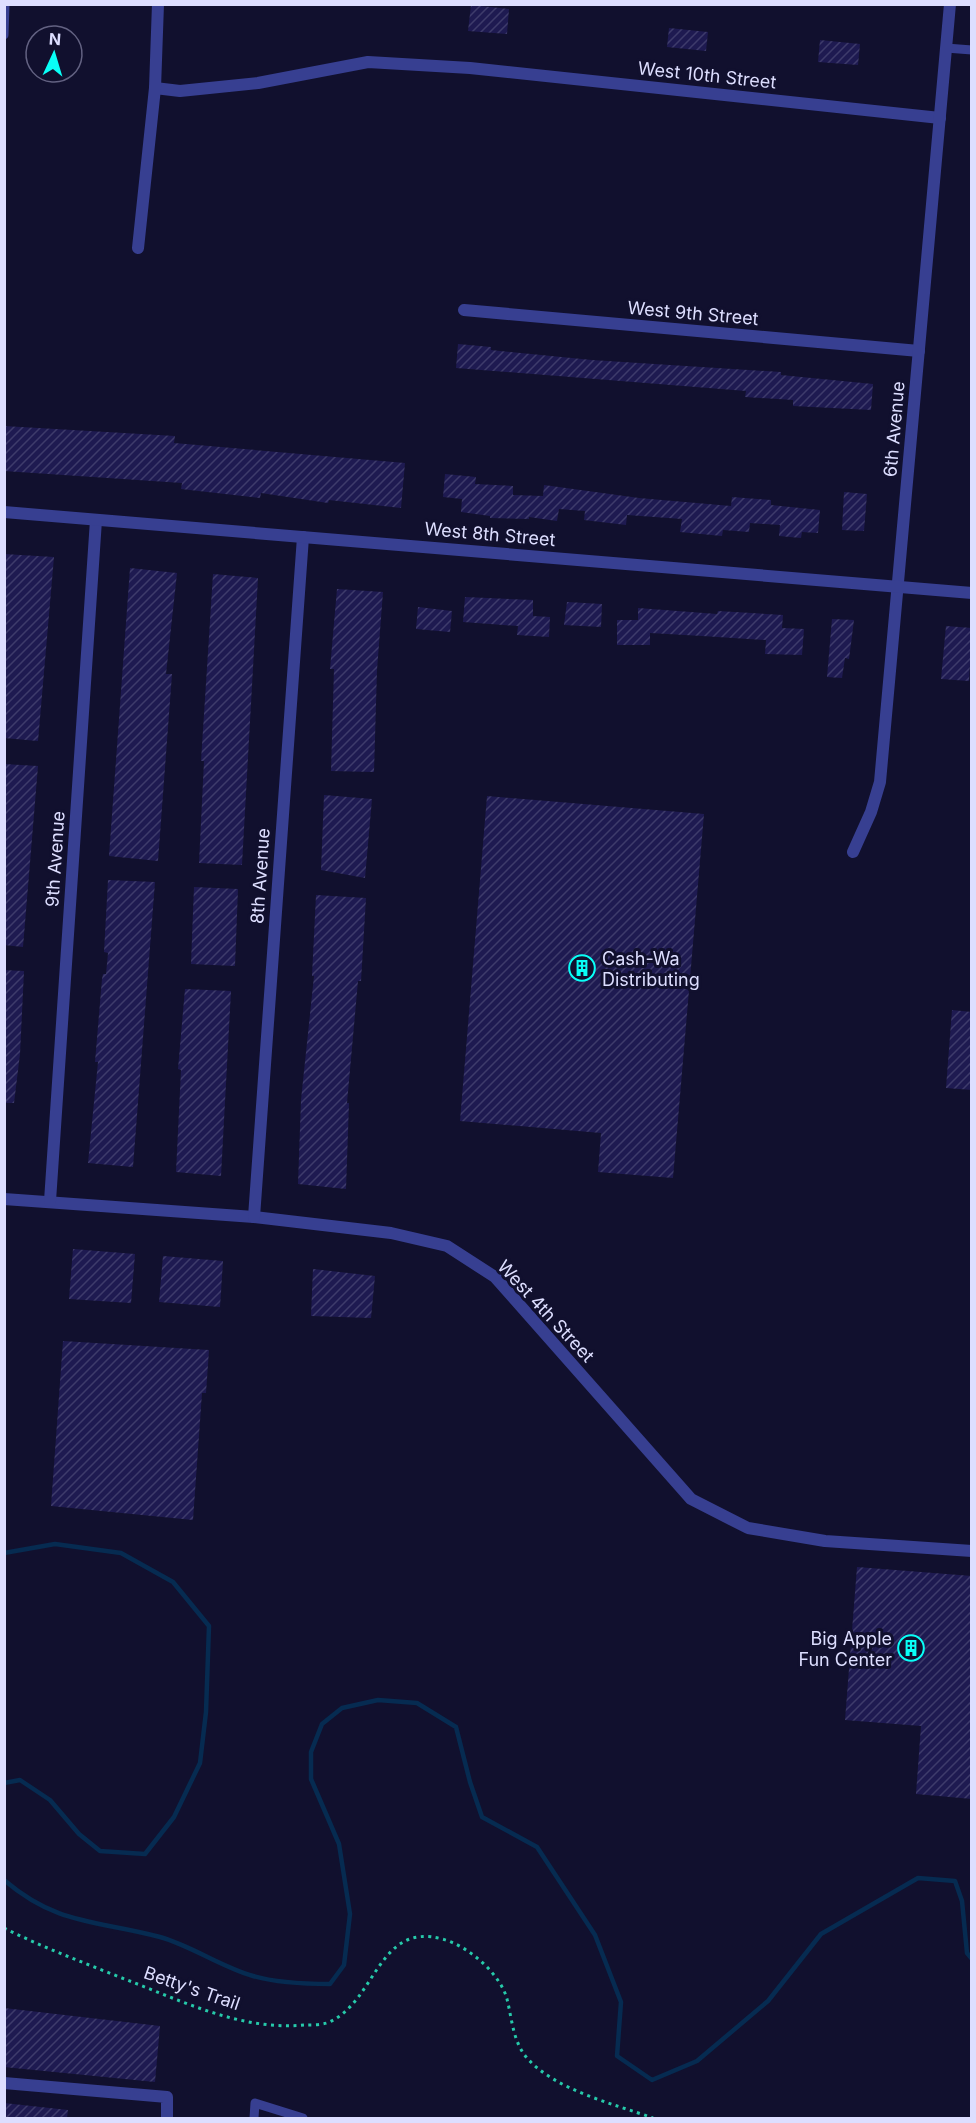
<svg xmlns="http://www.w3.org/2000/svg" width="976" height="2123" font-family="Inter,sans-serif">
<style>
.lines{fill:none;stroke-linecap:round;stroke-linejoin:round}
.stream{stroke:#062b51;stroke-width:4.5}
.building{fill:url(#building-hatch)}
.path{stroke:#26caaa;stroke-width:3;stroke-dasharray:3 4.5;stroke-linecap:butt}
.service{stroke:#373f91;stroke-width:9}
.minor{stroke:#373f91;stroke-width:12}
.tertiary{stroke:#373f91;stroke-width:12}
.labels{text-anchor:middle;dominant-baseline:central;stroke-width:6;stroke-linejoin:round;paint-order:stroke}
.street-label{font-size:18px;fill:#dddeff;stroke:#11102e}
.poi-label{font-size:18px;fill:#dddeff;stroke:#11102e;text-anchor:start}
</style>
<defs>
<pattern id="building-hatch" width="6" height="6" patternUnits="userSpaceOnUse" patternTransform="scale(1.5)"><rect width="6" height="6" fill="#1e1a51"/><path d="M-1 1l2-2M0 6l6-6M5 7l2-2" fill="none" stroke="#3e3b6b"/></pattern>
</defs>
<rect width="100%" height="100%" fill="#11102e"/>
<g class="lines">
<g class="stream">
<path d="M4,1553L55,1544L121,1553L173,1582L209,1626L206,1712L200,1763L174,1817L145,1854L100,1851L79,1834L50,1800L20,1780L4,1783"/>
<path d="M4,1880C58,1926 97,1920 160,1937C192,1946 221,1967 253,1976C277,1983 304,1984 330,1984L344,1965L350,1914L339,1844L311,1779V1752L322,1724L342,1708L378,1700L417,1703L456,1727L470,1782L482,1817L537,1847L595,1935L621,2002L617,2056L652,2080L697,2061L768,2001L821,1934L918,1878L955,1881L962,1901L967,1953L972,1959"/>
</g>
</g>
<g class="building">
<path d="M471,5L509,9L507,34L468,31Z"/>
<path d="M669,28L708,32L706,51L667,47Z"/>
<path d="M820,40L860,44L858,65L818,62Z"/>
<path d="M458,344L491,347V350L592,360L781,372V375L873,384L871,410L793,406V400L745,397L746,391L456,368Z"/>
<path d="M4,426L175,436L174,443L405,463L401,508L329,500L328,503L261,493L260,498L181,489L182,483L4,471Z"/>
<path d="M445,474L476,477L475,484L513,486V495L543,496L544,485L639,498L731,506L732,497L771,500V505L820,510L818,533L802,532L801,538L779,536L780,525L750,523L749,532L723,530L722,536L680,532L682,519L627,515L626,525L584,520L585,511L559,509L557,521L529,517V519L490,518V516L461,512L462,499L443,497Z"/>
<path d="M844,492L867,494L864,531L842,530Z"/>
<path d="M4,554L54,557L38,741L4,738Z"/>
<path d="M130,568L177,573L166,674H172L158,861L109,856Z"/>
<path d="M213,574L258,578L242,865L199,863L204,761H201Z"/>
<path d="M337,589L383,592L377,670L374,772L331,771L334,669H330Z"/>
<path d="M465,597L533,600V616L550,617L549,637L517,635L518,626L463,622Z"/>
<path d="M567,602L602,604L601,627L564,625Z"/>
<path d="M418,607L452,611L450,632L416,629Z"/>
<path d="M638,608L717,614L718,611L783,615L782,628L804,629L802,655L765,654L766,640L702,636L650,633V645H617V620H638Z"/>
<path d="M832,619L854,620L849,659L845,658L842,678L827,677Z"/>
<path d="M946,626L972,628L969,681L941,679Z"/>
<path d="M4,764L38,766L23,947L4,945Z"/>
<path d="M324,795L372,799L365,878L321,870Z"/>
<path d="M487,796L704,814L673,1178L598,1172L601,1133L460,1121Z"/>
<path d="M108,880L155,882L133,1167L88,1163L98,1062H95L102,979L103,974H106L108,953L104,952Z"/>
<path d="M194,887L238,889L235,966L191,964Z"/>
<path d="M316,895L366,898L361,981H358L347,1103H349L346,1189L298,1184L301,1100L314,976H312Z"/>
<path d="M4,970L24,971L20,1054L14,1103H4Z"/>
<path d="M185,989L231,991L221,1176L176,1172L181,1070L178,1069Z"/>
<path d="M952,1010L972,1012V1090L946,1088Z"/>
<path d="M73,1249L135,1254L131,1303L69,1299Z"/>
<path d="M163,1256L223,1261L220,1307L159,1302Z"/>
<path d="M313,1269L375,1276L371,1318L311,1316Z"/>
<path d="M63,1341L209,1350L206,1393H202L193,1520L51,1506Z"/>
<path d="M857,1567L972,1576V1799L916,1794L921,1726L845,1720Z"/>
<path d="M4,2008L160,2026L155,2082L4,2067Z"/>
<path d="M4,2103L68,2110L67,2118H4Z"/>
</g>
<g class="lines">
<path class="path" d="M4,1928C42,1947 82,1962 122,1978C180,2000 240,2031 304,2025C311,2025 320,2025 327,2023C376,2004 377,1921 442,1939C467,1945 500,1973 507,1999C512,2019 513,2042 527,2058C555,2090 614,2104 653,2118"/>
<g class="service">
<path d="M4,35L5,4"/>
<path d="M946,48L972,50"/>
<path d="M254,2118L255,2103L303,2118"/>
</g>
<g class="minor">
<path d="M155,88L180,91L258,83L368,62L470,68L940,118"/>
<path d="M138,248L155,88L158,4"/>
<path d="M464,310L919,351"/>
<path d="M853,852L871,812L880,782L950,4"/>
<path d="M4,1199L254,1217L391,1233L447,1246L495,1277L691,1499L748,1528L825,1541L972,1551"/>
<path d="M50,1201L96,520"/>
<path d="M254,1217L303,537"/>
<path d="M4,2083L167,2097V2118"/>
</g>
<path class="tertiary" d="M4,512L972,593"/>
</g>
<defs>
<g id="building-ring" transform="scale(1.35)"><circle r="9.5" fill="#11102e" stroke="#09fff7" stroke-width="1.5"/><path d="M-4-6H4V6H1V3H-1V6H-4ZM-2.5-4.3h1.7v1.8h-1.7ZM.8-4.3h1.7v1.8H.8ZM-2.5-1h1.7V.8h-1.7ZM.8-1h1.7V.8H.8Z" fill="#09fff7"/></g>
</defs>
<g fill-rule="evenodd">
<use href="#building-ring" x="582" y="968"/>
<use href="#building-ring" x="911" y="1648"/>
</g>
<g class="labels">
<g class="street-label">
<text transform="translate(707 75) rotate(6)">West 10th Street</text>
<text transform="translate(693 313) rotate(5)">West 9th Street</text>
<text transform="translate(894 429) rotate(-85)">6th Avenue</text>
<text transform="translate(490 534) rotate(5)">West 8th Street</text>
<text transform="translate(55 859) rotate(-86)">9th Avenue</text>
<text transform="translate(260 876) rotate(-86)">8th Avenue</text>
<text transform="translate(546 1311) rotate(47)">West 4th Street</text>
<text transform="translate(192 1988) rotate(19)">Betty's Trail</text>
</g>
<g class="poi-label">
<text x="602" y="958">Cash-Wa<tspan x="602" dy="21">Distributing</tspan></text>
<text x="892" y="1638" text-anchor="end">Big Apple<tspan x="892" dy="21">Fun Center</tspan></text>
</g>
</g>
<rect width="976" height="2123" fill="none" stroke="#dddeff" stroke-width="12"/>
<g transform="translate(54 54) rotate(4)"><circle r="28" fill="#11102e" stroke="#636282" stroke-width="1.5"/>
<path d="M0-4.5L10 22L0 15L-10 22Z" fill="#09fff7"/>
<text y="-9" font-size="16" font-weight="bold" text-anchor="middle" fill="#dddeff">N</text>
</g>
</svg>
